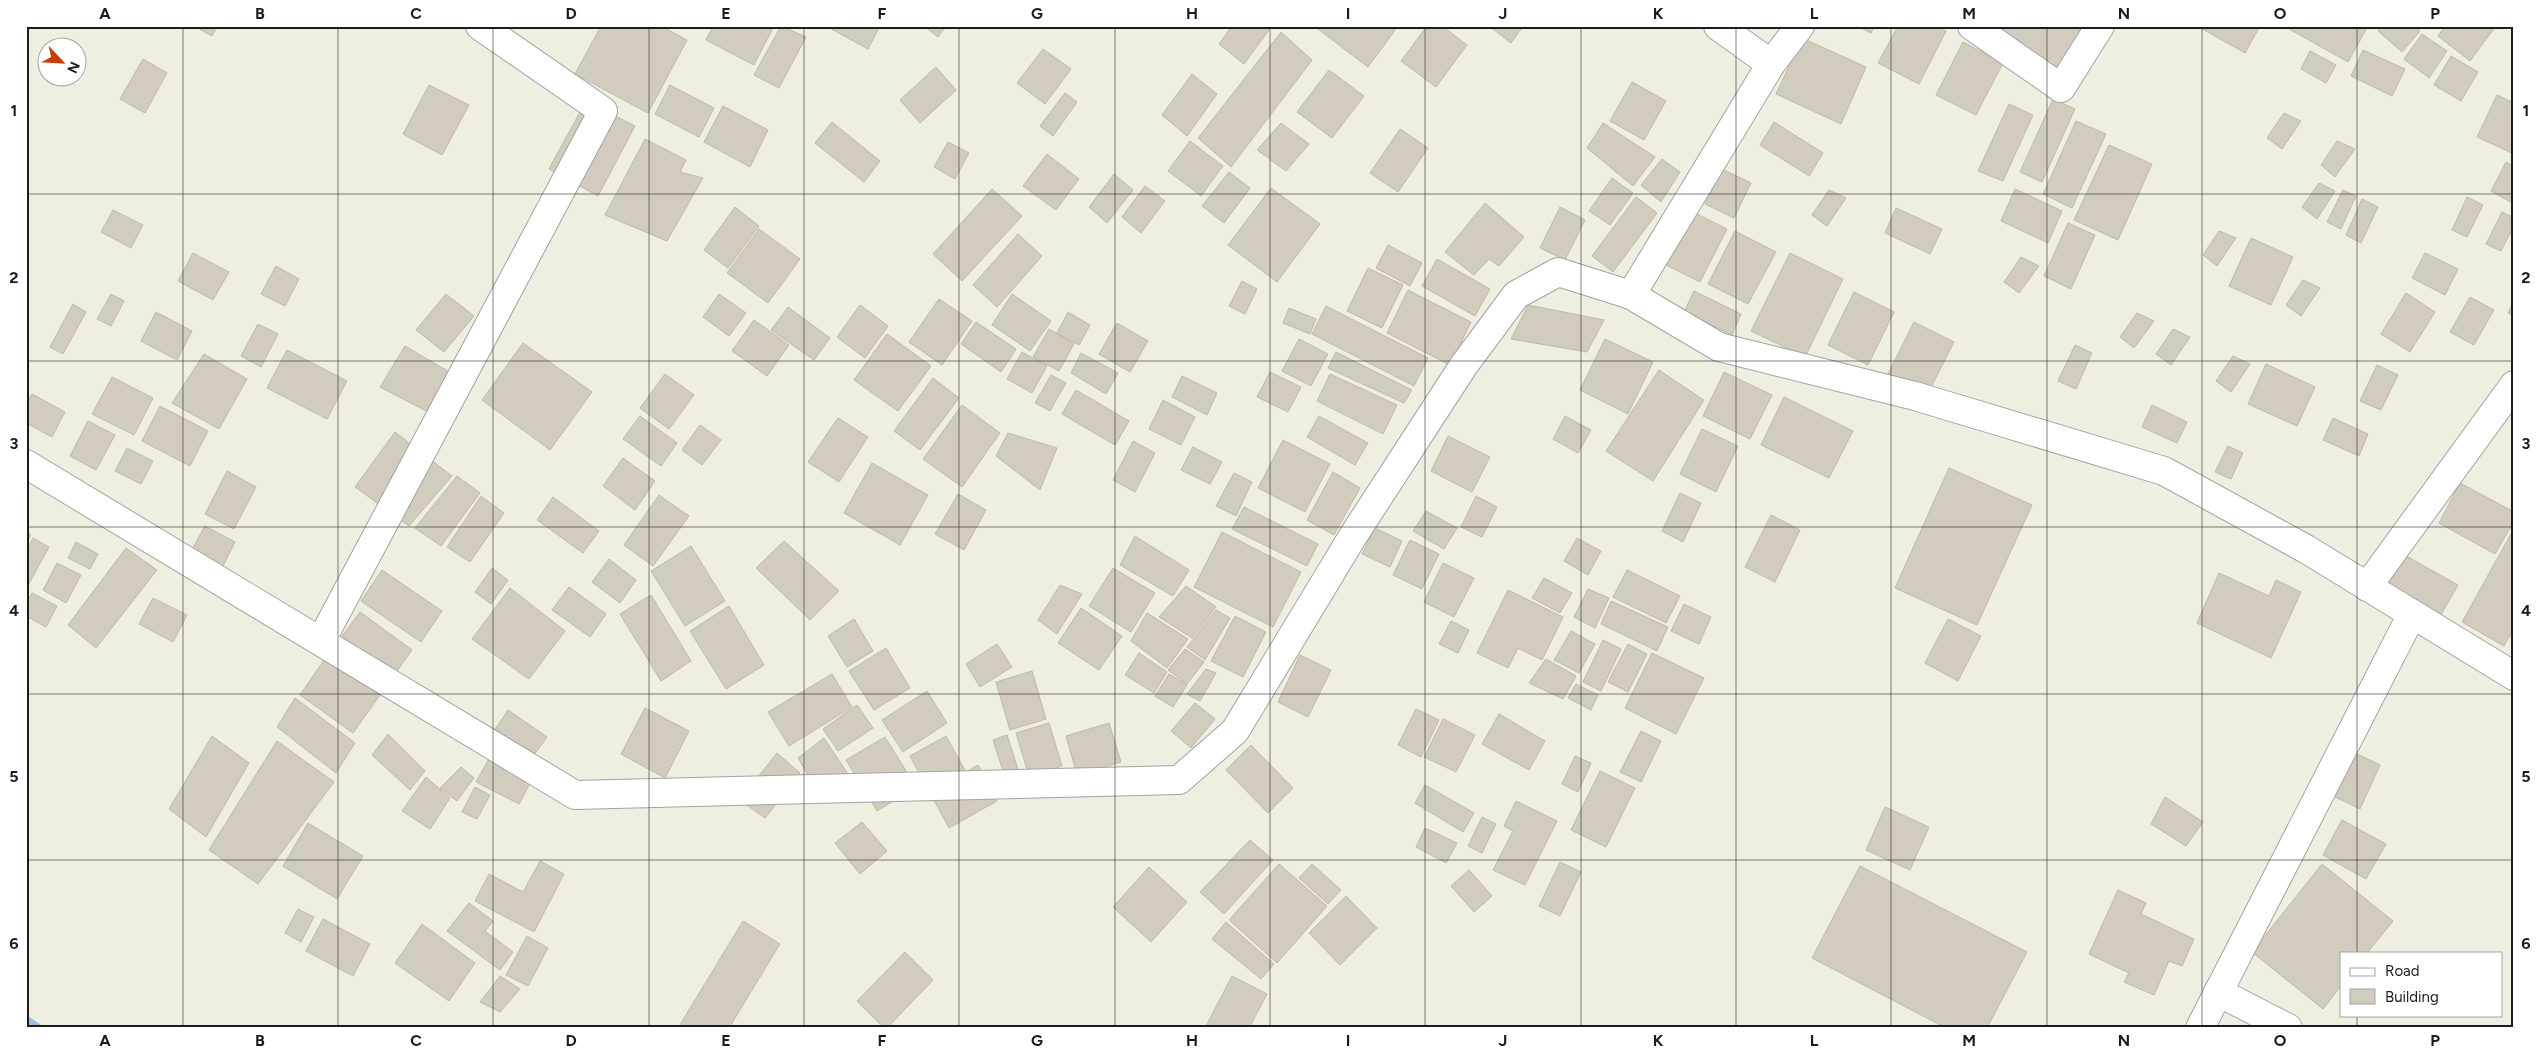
<svg xmlns="http://www.w3.org/2000/svg" width="2540" height="1054" font-family="Figtree,sans-serif">
<style>
.water{fill:#9fbdde}
.building{fill:#d1ccbe;stroke:#c0b9a3}
.lines{fill:none;stroke-linecap:round;stroke-linejoin:round}
.street-casing{stroke:#a3a3a3;stroke-width:30}
.street{stroke:#fff;stroke-width:28}
.grid{fill:none;stroke:#1c1c1c;stroke-width:1;stroke-opacity:0.55}
.neatline{fill:none;stroke:#1c1c1c;stroke-width:2}
.grid-label{font-size:16px;text-anchor:middle;font-weight:bold;fill:#1c1c1c}
</style>
<rect width="100%" height="100%" fill="#eeeee1"/>
<path class="water" d="M26,1015L46,1028H26Z"/>
<g class="building">
<path d="M194,26H217L212,36Z"/>
<path d="M601,26H661L687,40L648,113L575,74Z"/>
<path d="M713,26H774L754,65L706,40Z"/>
<path d="M781,26L806,37L779,88L754,75Z"/>
<path d="M826,26H880L868,49Z"/>
<path d="M924,26H946L938,37Z"/>
<path d="M1232,26H1272L1244,64L1219,44Z"/>
<path d="M1314,26H1398L1368,67Z"/>
<path d="M1427,26H1442L1467,45L1436,87L1401,61Z"/>
<path d="M1489,26H1523L1511,43Z"/>
<path d="M1857,26H1874L1871,33Z"/>
<path d="M1898,26H1936L1946,31L1919,84L1878,63Z"/>
<path d="M1992,26H2094L2060,76Z"/>
<path d="M2197,26H2260L2245,53Z"/>
<path d="M2284,26H2368L2348,62Z"/>
<path d="M2382,26H2415L2420,31L2402,52L2378,31Z"/>
<path d="M2445,26H2496L2470,61L2438,36Z"/>
<path d="M1281,32L1312,60L1231,167L1198,138Z"/>
<path d="M2422,34L2447,51L2429,78L2404,59Z"/>
<path d="M1802,38L1866,67L1841,124L1776,94Z"/>
<path d="M1963,42L2003,63L1976,115L1936,95Z"/>
<path d="M1043,49L1071,69L1045,104L1017,83Z"/>
<path d="M2363,50L2405,69L2392,96L2351,76Z"/>
<path d="M2310,51L2336,65L2326,83L2301,69Z"/>
<path d="M2451,56L2478,72L2461,101L2434,85Z"/>
<path d="M143,59L167,73L145,113L120,99Z"/>
<path d="M936,67L956,90L920,123L900,100Z"/>
<path d="M1329,70L1364,96L1332,138L1297,112Z"/>
<path d="M1192,74L1217,94L1187,136L1162,115Z"/>
<path d="M1632,82L1666,101L1644,140L1610,121Z"/>
<path d="M429,85L469,105L442,155L403,134Z"/>
<path d="M670,85L714,108L699,137L655,114Z"/>
<path d="M1065,93L1077,102L1053,136L1040,126Z"/>
<path d="M2497,95L2514,103V154L2477,137Z"/>
<path d="M2053,99L2075,109L2042,182L2020,172Z"/>
<path d="M586,101L635,126L598,196L549,169Z"/>
<path d="M2009,104L2033,115L2003,181L1978,171Z"/>
<path d="M723,106L768,130L750,167L704,142Z"/>
<path d="M2284,113L2301,121L2282,149L2267,138Z"/>
<path d="M2076,121L2106,134L2072,208L2043,194Z"/>
<path d="M832,122L880,161L864,182L815,143Z"/>
<path d="M1774,122L1823,153L1809,176L1760,145Z"/>
<path d="M1281,123L1309,144L1286,171L1257,150Z"/>
<path d="M1603,123L1655,157L1633,186L1587,148Z"/>
<path d="M1400,129L1428,148L1398,192L1370,173Z"/>
<path d="M645,139L686,160L680,172L703,178L667,241L605,215Z"/>
<path d="M1190,141L1223,166L1201,196L1168,171Z"/>
<path d="M2337,141L2355,149L2335,177L2321,165Z"/>
<path d="M948,142L969,153L955,179L934,167Z"/>
<path d="M2109,145L2152,164L2118,240L2074,220Z"/>
<path d="M1047,154L1079,179L1056,210L1023,186Z"/>
<path d="M1662,159L1680,172L1661,202L1641,185Z"/>
<path d="M2506,162L2514,166V204L2491,191Z"/>
<path d="M1722,169L1751,183L1734,218L1705,204Z"/>
<path d="M1229,172L1250,188L1224,223L1202,206Z"/>
<path d="M1114,174L1133,190L1107,223L1089,207Z"/>
<path d="M1612,178L1633,193L1610,225L1589,211Z"/>
<path d="M2319,183L2335,191L2317,219L2302,207Z"/>
<path d="M1145,186L1165,201L1141,233L1122,217Z"/>
<path d="M1271,188L1320,224L1277,282L1228,245Z"/>
<path d="M992,189L1022,216L962,281L933,254Z"/>
<path d="M2015,189L2062,211L2048,243L2001,221Z"/>
<path d="M1829,190L1846,198L1827,226L1812,215Z"/>
<path d="M2343,190L2356,196L2341,229L2327,222Z"/>
<path d="M1636,197L1657,213L1613,272L1592,256Z"/>
<path d="M2467,197L2483,205L2467,237L2452,230Z"/>
<path d="M2362,199L2378,207L2361,243L2346,235Z"/>
<path d="M1485,203L1524,237L1499,266L1489,259L1474,275L1445,252Z"/>
<path d="M735,207L759,226L728,268L704,250Z"/>
<path d="M1560,207L1585,220L1565,260L1540,248Z"/>
<path d="M1896,208L1942,229L1930,254L1885,233Z"/>
<path d="M1687,209L1727,229L1700,282L1660,262Z"/>
<path d="M113,210L143,225L131,248L101,232Z"/>
<path d="M2502,212L2514,218V226L2501,251L2486,244Z"/>
<path d="M2068,223L2095,235L2071,289L2044,276Z"/>
<path d="M759,229L800,259L768,303L727,273Z"/>
<path d="M1735,231L1776,252L1748,304L1708,284Z"/>
<path d="M2219,231L2236,238L2217,266L2203,255Z"/>
<path d="M1018,234L1042,256L997,307L973,285Z"/>
<path d="M2251,238L2293,257L2271,305L2229,286Z"/>
<path d="M1388,245L1422,263L1410,286L1376,268Z"/>
<path d="M193,253L229,272L213,300L178,281Z"/>
<path d="M1790,253L1843,279L1805,357L1751,331Z"/>
<path d="M2425,253L2458,269L2445,295L2412,278Z"/>
<path d="M2021,257L2039,266L2019,293L2004,282Z"/>
<path d="M1437,259L1490,289L1475,316L1422,286Z"/>
<path d="M276,266L299,279L285,306L261,294Z"/>
<path d="M1368,268L1403,285L1382,328L1347,311Z"/>
<path d="M2303,280L2320,288L2301,316L2286,305Z"/>
<path d="M1242,281L1257,289L1245,314L1229,306Z"/>
<path d="M1408,290L1471,322L1450,365L1387,333Z"/>
<path d="M1694,291L1741,314L1732,335L1684,312Z"/>
<path d="M1854,292L1894,312L1868,365L1828,345Z"/>
<path d="M2406,293L2435,312L2410,352L2381,334Z"/>
<path d="M111,294L124,301L111,326L97,319Z"/>
<path d="M446,294L474,316L444,352L416,330Z"/>
<path d="M719,294L746,313L729,336L703,317Z"/>
<path d="M1012,294L1051,321L1030,351L992,325Z"/>
<path d="M2470,297L2494,310L2474,345L2450,332Z"/>
<path d="M939,299L972,321L942,365L909,342Z"/>
<path d="M2514,301V316L2508,313Z"/>
<path d="M73,304L86,312L63,354L50,347Z"/>
<path d="M860,305L888,326L865,358L837,337Z"/>
<path d="M1528,305L1604,320L1587,352L1511,339Z"/>
<path d="M1326,306L1428,358L1414,386L1312,334Z"/>
<path d="M788,307L830,338L814,360L771,330Z"/>
<path d="M1289,308L1316,319L1310,334L1283,323Z"/>
<path d="M156,312L192,331L177,360L141,341Z"/>
<path d="M1068,312L1090,325L1079,345L1057,333Z"/>
<path d="M2137,313L2154,321L2134,348L2120,337Z"/>
<path d="M754,320L789,345L767,376L732,351Z"/>
<path d="M976,322L1016,349L1001,372L961,344Z"/>
<path d="M1914,322L1954,342L1927,395L1888,374Z"/>
<path d="M1117,323L1148,341L1130,372L1099,354Z"/>
<path d="M258,324L278,334L261,367L241,356Z"/>
<path d="M1049,329L1074,344L1059,371L1033,357Z"/>
<path d="M2173,329L2190,337L2171,365L2156,354Z"/>
<path d="M887,334L931,366L898,411L854,380Z"/>
<path d="M1299,339L1328,354L1311,386L1282,371Z"/>
<path d="M1605,339L1653,362L1628,414L1580,390Z"/>
<path d="M523,343L592,392L550,450L482,400Z"/>
<path d="M2075,345L2092,353L2076,389L2058,381Z"/>
<path d="M405,346L451,373L428,412L380,387Z"/>
<path d="M287,350L347,381L327,419L267,388Z"/>
<path d="M1022,352L1047,366L1032,393L1007,379Z"/>
<path d="M1336,352L1412,390L1404,403L1328,368Z"/>
<path d="M1081,353L1118,373L1106,394L1071,373Z"/>
<path d="M204,354L247,379L219,429L172,403Z"/>
<path d="M2233,356L2250,364L2231,392L2216,381Z"/>
<path d="M2266,364L2315,387L2297,426L2248,404Z"/>
<path d="M2377,365L2398,375L2381,410L2360,401Z"/>
<path d="M1659,370L1704,400L1653,481L1606,451Z"/>
<path d="M1270,372L1301,387L1288,412L1257,397Z"/>
<path d="M1724,372L1772,395L1750,439L1703,416Z"/>
<path d="M665,374L694,395L669,429L640,408Z"/>
<path d="M1330,374L1397,405L1383,434L1317,401Z"/>
<path d="M1051,375L1066,383L1050,411L1035,403Z"/>
<path d="M1182,376L1217,393L1207,415L1172,397Z"/>
<path d="M112,377L153,398L134,435L92,414Z"/>
<path d="M933,378L959,398L920,450L894,431Z"/>
<path d="M1076,390L1129,421L1115,445L1062,414Z"/>
<path d="M32,394L65,412L52,437L26,423V404Z"/>
<path d="M1784,397L1853,431L1829,478L1761,445Z"/>
<path d="M1163,400L1195,417L1181,445L1149,429Z"/>
<path d="M962,405L1000,433L962,487L923,459Z"/>
<path d="M2152,405L2187,422L2177,443L2142,427Z"/>
<path d="M160,406L208,431L190,466L142,441Z"/>
<path d="M640,416L677,443L661,466L623,439Z"/>
<path d="M1319,416L1368,443L1355,465L1307,437Z"/>
<path d="M1565,416L1591,430L1578,453L1553,439Z"/>
<path d="M838,418L868,437L839,482L808,462Z"/>
<path d="M2333,418L2368,434L2359,456L2323,440Z"/>
<path d="M88,421L115,435L96,470L70,456Z"/>
<path d="M700,425L721,440L702,465L682,450Z"/>
<path d="M1702,429L1738,446L1716,492L1680,474Z"/>
<path d="M395,432L452,476L409,526L355,487Z"/>
<path d="M1008,433L1057,448L1040,490L996,456Z"/>
<path d="M1448,436L1490,457L1472,492L1431,471Z"/>
<path d="M1283,440L1330,464L1305,512L1258,488Z"/>
<path d="M1133,441L1155,453L1135,492L1113,480Z"/>
<path d="M2228,446L2243,453L2231,479L2215,472Z"/>
<path d="M1193,447L1222,462L1210,484L1181,470Z"/>
<path d="M127,448L153,461L141,484L115,471Z"/>
<path d="M623,458L655,481L635,510L603,486Z"/>
<path d="M872,463L928,495L900,545L844,513Z"/>
<path d="M1949,468L2032,505L1977,625L1895,588Z"/>
<path d="M227,471L256,487L234,529L205,514Z"/>
<path d="M1333,472L1360,488L1334,535L1307,520Z"/>
<path d="M1234,473L1252,482L1236,516L1216,506Z"/>
<path d="M457,476L480,493L441,546L415,528Z"/>
<path d="M2460,483L2514,512V521L2495,554L2439,523Z"/>
<path d="M1680,493L1701,503L1683,542L1662,531Z"/>
<path d="M958,494L986,510L964,550L935,534Z"/>
<path d="M659,495L689,516L653,566L624,545Z"/>
<path d="M481,496L504,513L470,562L447,547Z"/>
<path d="M1476,496L1497,507L1482,537L1461,527Z"/>
<path d="M553,497L599,531L583,553L537,520Z"/>
<path d="M1244,507L1318,544L1307,566L1232,529Z"/>
<path d="M1426,511L1457,528L1444,549L1413,531Z"/>
<path d="M1771,515L1800,530L1775,582L1745,567Z"/>
<path d="M205,526L235,542L221,570L190,553Z"/>
<path d="M1375,528L1402,541L1390,567L1362,554Z"/>
<path d="M26,532L31,535L26,544Z"/>
<path d="M1222,532L1301,572L1273,627L1194,587Z"/>
<path d="M2511,534L2514,536V628L2504,646L2462,622Z"/>
<path d="M1135,536L1189,570L1173,596L1120,565Z"/>
<path d="M33,538L49,547L26,589V551Z"/>
<path d="M1577,538L1601,551L1588,575L1564,561Z"/>
<path d="M1410,540L1439,554L1422,589L1393,575Z"/>
<path d="M784,541L839,591L810,620L756,568Z"/>
<path d="M76,542L98,554L90,569L68,558Z"/>
<path d="M691,546L725,601L685,626L651,571Z"/>
<path d="M126,548L157,570L96,648L68,625Z"/>
<path d="M2399,552L2458,585L2439,618L2381,586Z"/>
<path d="M609,559L636,580L620,603L592,582Z"/>
<path d="M57,563L81,575L66,603L43,590Z"/>
<path d="M1443,563L1474,578L1454,617L1424,602Z"/>
<path d="M492,568L508,580L491,604L475,592Z"/>
<path d="M1113,568L1155,593L1131,632L1089,606Z"/>
<path d="M382,570L442,611L421,642L361,601Z"/>
<path d="M1627,570L1680,596L1666,623L1613,597Z"/>
<path d="M2219,573L2269,596L2276,580L2301,592L2271,658L2197,623Z"/>
<path d="M1544,578L1572,593L1560,613L1532,598Z"/>
<path d="M1060,585L1082,594L1057,634L1038,620Z"/>
<path d="M1186,586L1216,607L1192,638L1159,617Z"/>
<path d="M569,587L606,614L590,637L552,610Z"/>
<path d="M510,588L565,631L529,679L472,639Z"/>
<path d="M1588,589L1609,598L1595,628L1574,617Z"/>
<path d="M1508,590L1563,617L1542,660L1518,648L1508,668L1477,653Z"/>
<path d="M32,593L57,606L46,627L26,616V603Z"/>
<path d="M651,595L691,661L661,681L620,614Z"/>
<path d="M153,598L187,615L173,642L139,624Z"/>
<path d="M1611,601L1668,627L1657,651L1601,624Z"/>
<path d="M1684,604L1711,617L1699,644L1671,631Z"/>
<path d="M729,606L764,665L726,689L690,631Z"/>
<path d="M1081,608L1122,636L1099,670L1058,643Z"/>
<path d="M1216,610L1230,618L1205,660L1187,647Z"/>
<path d="M360,612L412,650L394,675L342,636Z"/>
<path d="M1147,613L1188,639L1167,668L1131,641Z"/>
<path d="M1235,616L1266,632L1243,677L1211,661Z"/>
<path d="M854,619L873,651L847,667L828,636Z"/>
<path d="M1948,619L1981,636L1958,681L1925,663Z"/>
<path d="M1451,621L1469,630L1458,653L1439,644Z"/>
<path d="M1571,631L1595,644L1579,673L1554,660Z"/>
<path d="M1603,640L1621,649L1601,691L1583,682Z"/>
<path d="M997,644L1012,667L980,687L966,664Z"/>
<path d="M1628,644L1647,654L1628,692L1608,682Z"/>
<path d="M886,648L910,688L874,710L849,671Z"/>
<path d="M1185,649L1204,662L1187,684L1168,670Z"/>
<path d="M1139,653L1167,672L1154,693L1125,675Z"/>
<path d="M1652,653L1704,678L1676,734L1625,708Z"/>
<path d="M1300,655L1331,670L1308,717L1278,702Z"/>
<path d="M326,657L380,695L353,733L300,695Z"/>
<path d="M1546,659L1576,676L1563,699L1529,683Z"/>
<path d="M1206,669L1216,673L1200,701L1187,694Z"/>
<path d="M1032,671L1046,719L1010,730L996,682Z"/>
<path d="M832,674L852,707L789,746L768,712Z"/>
<path d="M1169,674L1187,685L1173,707L1155,696Z"/>
<path d="M1576,684L1598,695L1591,710L1568,698Z"/>
<path d="M927,691L947,723L903,752L882,720Z"/>
<path d="M295,698L355,743L336,773L277,727Z"/>
<path d="M1195,703L1215,719L1191,748L1171,731Z"/>
<path d="M857,705L873,728L838,751L823,729Z"/>
<path d="M645,708L689,731L665,778L621,754Z"/>
<path d="M1416,709L1439,720L1421,757L1398,745Z"/>
<path d="M508,710L547,737L528,763L490,737Z"/>
<path d="M1499,714L1545,741L1529,770L1482,744Z"/>
<path d="M1443,719L1475,735L1456,772L1424,757Z"/>
<path d="M1049,723L1062,766L1029,776L1016,733Z"/>
<path d="M1109,723L1121,762L1077,775L1066,736Z"/>
<path d="M1641,731L1661,741L1641,782L1620,772Z"/>
<path d="M388,734L425,771L410,790L372,755Z"/>
<path d="M1007,735L1018,769L1004,774L993,740Z"/>
<path d="M212,736L249,763L206,837L169,809Z"/>
<path d="M946,736L966,772L978,765L997,801L949,828L910,756Z"/>
<path d="M885,737L916,787L877,811L846,760Z"/>
<path d="M824,738L852,780L822,799L798,758Z"/>
<path d="M277,741L334,782L258,884L209,850Z"/>
<path d="M1251,745L1293,788L1268,813L1226,770Z"/>
<path d="M493,752L535,774L519,804L476,782Z"/>
<path d="M2353,752L2380,765L2360,809L2333,796Z"/>
<path d="M777,753L800,773L765,818L740,800Z"/>
<path d="M1575,756L1591,763L1578,792L1562,784Z"/>
<path d="M461,767L474,778L457,801L440,788Z"/>
<path d="M1600,771L1635,788L1606,847L1571,830Z"/>
<path d="M426,777L450,798L430,829L402,811Z"/>
<path d="M1425,785L1474,813L1463,832L1415,803Z"/>
<path d="M475,787L490,795L477,819L462,812Z"/>
<path d="M2165,797L2203,822L2186,846L2151,824Z"/>
<path d="M1516,801L1557,821L1525,885L1493,870L1513,831L1504,826Z"/>
<path d="M1885,807L1929,827L1910,870L1866,850Z"/>
<path d="M1482,817L1496,824L1482,853L1468,846Z"/>
<path d="M2342,820L2386,844L2366,879L2323,855Z"/>
<path d="M862,822L887,851L860,874L835,843Z"/>
<path d="M308,823L363,856L337,899L283,866Z"/>
<path d="M1425,828L1457,843L1446,863L1416,847Z"/>
<path d="M1250,840L1273,860L1224,914L1200,892Z"/>
<path d="M540,861L564,874L534,932L475,901L489,874L523,892Z"/>
<path d="M1560,862L1581,872L1560,916L1539,906Z"/>
<path d="M1279,864L1327,906L1277,963L1229,920Z"/>
<path d="M1312,864L1341,890L1328,904L1299,878Z"/>
<path d="M2322,864L2393,921L2367,953H2341V986L2323,1009L2252,952Z"/>
<path d="M1860,866L2027,952L1987,1028H1946L1812,958Z"/>
<path d="M1149,867L1187,902L1151,942L1113,907Z"/>
<path d="M1469,870L1492,896L1474,912L1451,886Z"/>
<path d="M2118,890L2146,903L2141,914L2194,939L2182,966L2169,961L2154,995L2124,982L2129,973L2089,954Z"/>
<path d="M1346,896L1377,928L1340,965L1309,933Z"/>
<path d="M469,903L493,921L485,931L513,952L500,970L447,931Z"/>
<path d="M298,909L314,917L301,942L285,933Z"/>
<path d="M323,919L370,944L353,976L306,951Z"/>
<path d="M743,921L780,944L729,1028H678Z"/>
<path d="M1226,922L1274,964L1261,979L1212,939Z"/>
<path d="M422,924L475,963L449,1001L395,963Z"/>
<path d="M527,936L548,948L528,986L506,975Z"/>
<path d="M905,952L933,980L887,1028H884L857,1001Z"/>
<path d="M500,976L520,989L500,1012L480,1002Z"/>
<path d="M1232,976L1267,994L1249,1028H1205Z"/>
</g>
<g class="lines">
<g class="street-casing">
<g id="street">
<path d="M1972,26L2061,88L2100,26"/>
<path d="M1771,64L1800,26"/>
<path d="M1631,295L1719,347L1915,396L2164,471L2306,549L2514,676"/>
<path d="M26,464L575,795L1179,780L1235,731L1353,536L1464,365L1516,295L1558,272L1631,295L1771,64L1718,26"/>
<path d="M2367,587L2514,385"/>
<path d="M321,641L603,111L480,26"/>
<path d="M2218,992L2288,1028"/>
<path d="M2200,1028L2412,614"/>
</g>
</g>
<use href="#street" class="street"/>
</g>
<path class="grid" d="M183,26V1028M338,26V1028M493,26V1028M649,26V1028M804,26V1028M959,26V1028M1115,26V1028M1270,26V1028M1425,26V1028M1581,26V1028M1736,26V1028M1891,26V1028M2047,26V1028M2202,26V1028M2357,26V953M26,194H2514M26,361H2514M26,527H2514M26,694H2514M26,860H2514M2357,1015V1028"/>
<rect width="2540" height="1054" fill="none" stroke="#ffffff" stroke-width="55"/>
<rect x="2340" y="952" width="162" height="65" fill="#ffffff" stroke="#a4a4a4"/>
<rect x="2350" y="968" width="25" height="8" fill="#ffffff" stroke="#a4a4a4"/>
<text x="2385" y="976" font-size="15" fill="#1c1c1c">Road</text>
<rect x="2350" y="989" width="25" height="15" fill="#d1ccbe" stroke="#a4a4a4"/>
<text x="2385" y="1002" font-size="15" fill="#1c1c1c">Building</text>
<g transform="translate(62 62) rotate(115)"><circle r="24" fill="#ffffff" stroke="#a4a4a4"/>
<path d="M0-4L9 19L0 12L-9 19Z" fill="#c83c00"/>
<text y="-8" font-size="14" font-weight="bold" text-anchor="middle" fill="#1c1c1c">N</text>
</g>
<rect x="28" y="28" width="2484" height="998" class="neatline"/>
<g class="grid-label">
<text x="105" y="19">A</text>
<text x="260" y="19">B</text>
<text x="416" y="19">C</text>
<text x="571" y="19">D</text>
<text x="726" y="19">E</text>
<text x="882" y="19">F</text>
<text x="1037" y="19">G</text>
<text x="1192" y="19">H</text>
<text x="1348" y="19">I</text>
<text x="1503" y="19">J</text>
<text x="1658" y="19">K</text>
<text x="1814" y="19">L</text>
<text x="1969" y="19">M</text>
<text x="2124" y="19">N</text>
<text x="2280" y="19">O</text>
<text x="2435" y="19">P</text>
<text x="14" y="116">1</text>
<text x="2526" y="116">1</text>
<text x="14" y="283">2</text>
<text x="2526" y="283">2</text>
<text x="14" y="449">3</text>
<text x="2526" y="449">3</text>
<text x="14" y="616">4</text>
<text x="2526" y="616">4</text>
<text x="14" y="782">5</text>
<text x="2526" y="782">5</text>
<text x="14" y="949">6</text>
<text x="2526" y="949">6</text>
<text x="105" y="1046">A</text>
<text x="260" y="1046">B</text>
<text x="416" y="1046">C</text>
<text x="571" y="1046">D</text>
<text x="726" y="1046">E</text>
<text x="882" y="1046">F</text>
<text x="1037" y="1046">G</text>
<text x="1192" y="1046">H</text>
<text x="1348" y="1046">I</text>
<text x="1503" y="1046">J</text>
<text x="1658" y="1046">K</text>
<text x="1814" y="1046">L</text>
<text x="1969" y="1046">M</text>
<text x="2124" y="1046">N</text>
<text x="2280" y="1046">O</text>
<text x="2435" y="1046">P</text>
</g>
</svg>
